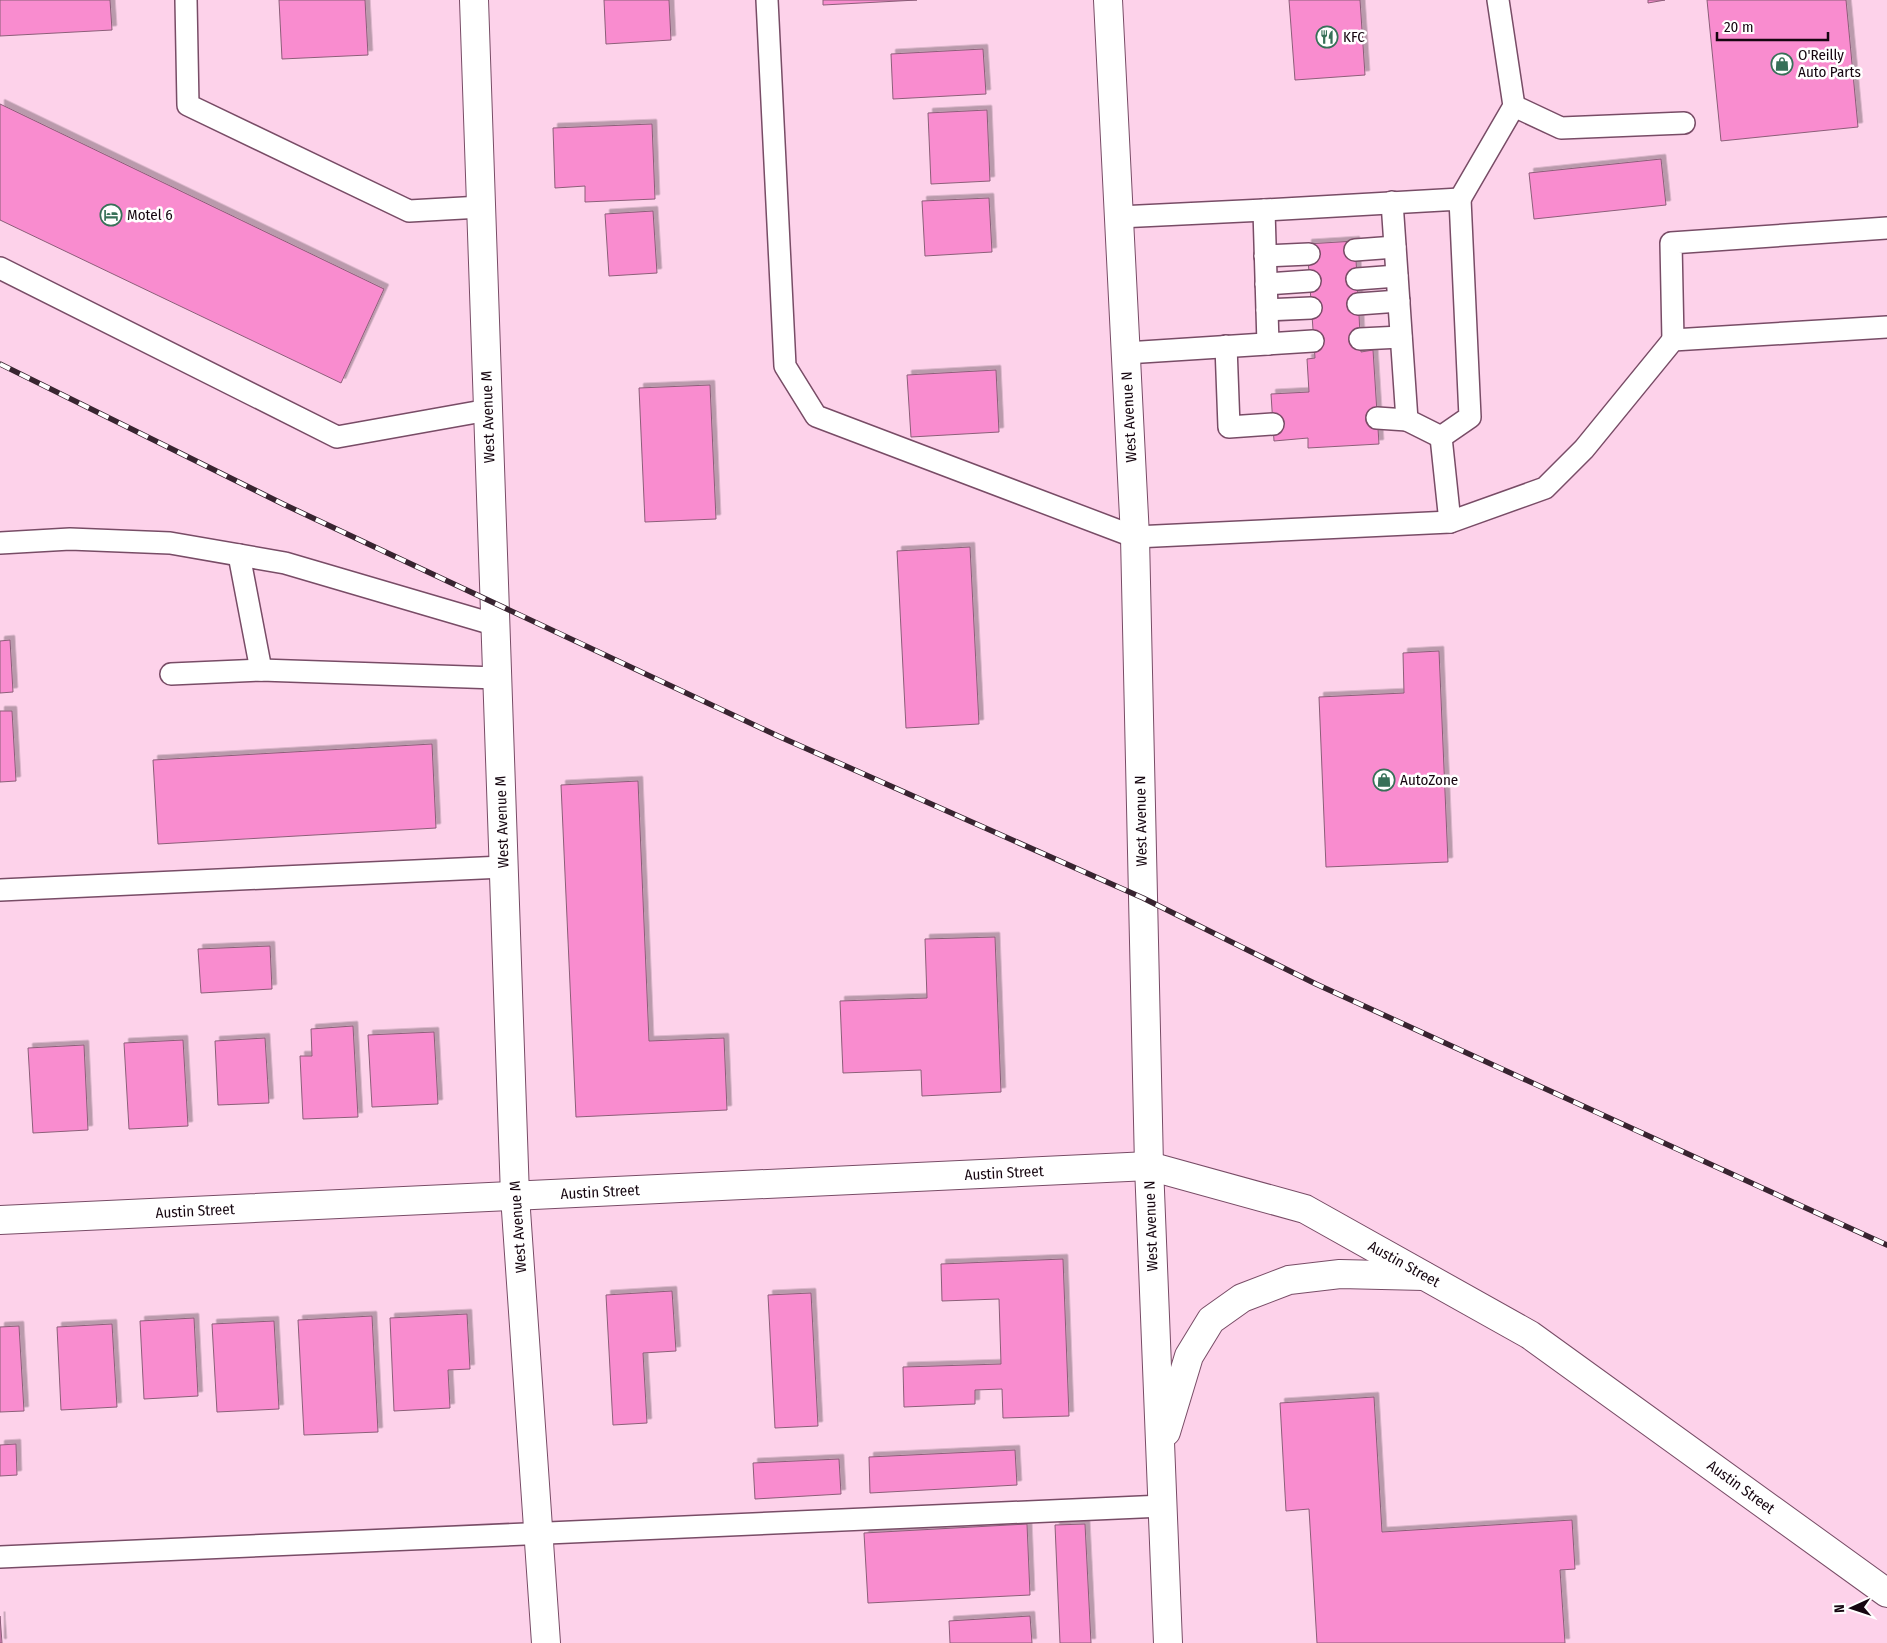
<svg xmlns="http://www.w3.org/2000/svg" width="1887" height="1643" font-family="'Fira Sans Condensed',sans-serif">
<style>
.building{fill:#f98ccf;stroke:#8c5e79;filter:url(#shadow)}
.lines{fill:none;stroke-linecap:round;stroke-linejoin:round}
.lane-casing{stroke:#784c66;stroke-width:24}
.street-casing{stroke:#784c66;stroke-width:30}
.secondary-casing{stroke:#784c66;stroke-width:30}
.lane{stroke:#fff;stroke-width:21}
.street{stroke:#fff;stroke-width:28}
.secondary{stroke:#fff;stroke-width:28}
.rail-casing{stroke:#382430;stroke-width:5.5}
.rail{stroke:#fff;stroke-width:4;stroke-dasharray:11;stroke-linecap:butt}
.labels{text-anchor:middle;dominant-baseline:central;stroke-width:5;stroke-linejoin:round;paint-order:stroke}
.poi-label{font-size:15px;fill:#160610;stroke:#fff;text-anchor:start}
.street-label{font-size:15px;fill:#160610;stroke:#fff}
</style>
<defs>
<filter id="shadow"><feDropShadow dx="4.5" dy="-4.5" stdDeviation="0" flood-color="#0004"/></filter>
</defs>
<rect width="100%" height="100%" fill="#fdd2ea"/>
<g class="building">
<path d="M0,0H110L112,30L0,36Z"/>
<path d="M279,0H365L368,55L282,59Z"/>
<path d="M604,0H669L671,40L606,44Z"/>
<path d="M823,0H917L823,5Z"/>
<path d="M1289,0H1360L1365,75L1295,80Z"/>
<path d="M1648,0H1665L1648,3Z"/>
<path d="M1707,0H1846L1858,127L1721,141Z"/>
<path d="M983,49L986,94L893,99L891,54Z"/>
<path d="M0,104L384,289L341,383L0,220Z"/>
<path d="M987,110L990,181L931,184L928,113Z"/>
<path d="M652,124L655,199L585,202V186L555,188L553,128Z"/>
<path d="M1661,159L1666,205L1534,219L1529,173Z"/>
<path d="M989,198L992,252L925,256L922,201Z"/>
<path d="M653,211L657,273L609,276L605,214Z"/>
<path d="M1355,241L1361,352L1373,350L1379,444L1308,448V438L1274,441L1271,394L1309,392L1307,359L1315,358L1307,244Z"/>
<path d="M996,370L999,432L911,437L907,375Z"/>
<path d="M710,385L716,519L645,522L639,388Z"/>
<path d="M970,547L979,724L906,728L897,551Z"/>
<path d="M10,640L13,692L0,693V641Z"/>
<path d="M1439,651L1448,862L1326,867L1319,697L1404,693L1403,653Z"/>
<path d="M0,711H12L16,781L0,782Z"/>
<path d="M432,744L436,828L158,844L153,760Z"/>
<path d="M638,781L649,1041L724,1038L727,1110L576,1117L561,785Z"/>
<path d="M995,937L1001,1092L922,1096L921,1070L843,1073L840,1001L927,998L925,939Z"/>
<path d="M270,946L272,989L201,993L198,949Z"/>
<path d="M353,1026L358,1117L303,1119L300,1056H312L311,1029Z"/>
<path d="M434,1032L438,1104L372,1107L368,1035Z"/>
<path d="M265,1038L269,1103L218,1105L215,1041Z"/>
<path d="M183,1040L188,1126L129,1129L124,1043Z"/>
<path d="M84,1045L88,1130L33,1133L28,1048Z"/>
<path d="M1063,1259L1069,1416L1003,1418L1002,1389L975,1390V1404L904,1407L903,1367L1001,1364L999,1299L942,1301L941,1264Z"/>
<path d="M672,1291L676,1351L643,1353L647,1423L613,1425L606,1295Z"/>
<path d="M811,1293L818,1426L775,1428L768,1295Z"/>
<path d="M467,1314L470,1369L448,1370L450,1408L394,1411L390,1318Z"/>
<path d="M372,1316L378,1432L304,1435L298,1320Z"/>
<path d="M194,1318L198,1396L144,1399L140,1321Z"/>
<path d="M274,1321L279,1409L217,1412L212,1324Z"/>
<path d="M112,1324L117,1407L61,1410L57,1327Z"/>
<path d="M19,1326L24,1411L0,1412V1327Z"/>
<path d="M1374,1397L1382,1532L1572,1520L1575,1569L1560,1570L1565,1643H1317L1309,1509L1286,1511L1280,1403Z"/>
<path d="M16,1444L17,1475L0,1476V1445Z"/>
<path d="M1015,1450L1017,1485L870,1493L869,1457Z"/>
<path d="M839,1459L841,1494L755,1499L753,1463Z"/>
<path d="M1027,1524L1030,1595L868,1603L864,1533Z"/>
<path d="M1085,1524L1091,1643H1060L1055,1525Z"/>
<path d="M0,1616L2,1643H0Z"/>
<path d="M1030,1616L1032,1643H950L949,1621Z"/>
</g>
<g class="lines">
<g class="lane-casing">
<g id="lane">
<path d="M186,0L188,105L409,211L481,207"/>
<path d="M767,0L785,366L816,416L1135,537L1450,522L1545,488L1584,449L1673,340L1887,327"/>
<path d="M1514,106L1561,128L1684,123"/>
<path d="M1460,199L1514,106L1498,0"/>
<path d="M1392,202L1407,420L1441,437"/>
<path d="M1119,217L1264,210"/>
<path d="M1355,250L1395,247"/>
<path d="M1265,256L1309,254"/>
<path d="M0,268L337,437L488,410"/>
<path d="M1357,279L1397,276"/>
<path d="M1266,284L1310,281"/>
<path d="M1358,304L1399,301"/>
<path d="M1267,310L1311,308"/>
<path d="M1360,339L1401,337"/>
<path d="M1673,340L1671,243L1887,228"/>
<path d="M1268,344L1264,210L1460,199L1470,417L1441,437L1450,522"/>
<path d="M1226,346L1229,427L1273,424"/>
<path d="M1126,353L1313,341"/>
<path d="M1377,418L1407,420"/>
<path d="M0,543L70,539L170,543L285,563L496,625"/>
<path d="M239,555L261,670"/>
<path d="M171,674L261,670L497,678"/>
<path d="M0,890L503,867"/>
<path d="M0,1557L1163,1506"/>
</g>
</g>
<g class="street-casing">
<g id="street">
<path d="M474,0L515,1196L546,1643"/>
<path d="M0,1220L1149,1166"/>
</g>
</g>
<g class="secondary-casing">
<g id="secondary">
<path d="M1108,0L1135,537L1149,1166L1168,1643"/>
<path d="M1149,1166L1305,1209L1530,1335L1887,1593"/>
<path d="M1166,1432L1189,1356L1211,1320L1242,1298L1289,1280L1340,1274L1424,1276"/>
</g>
</g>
<use href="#lane" class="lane"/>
<use href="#street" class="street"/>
<use href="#secondary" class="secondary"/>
<g class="rail-casing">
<path id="rail" d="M0,364L283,504L778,736L1143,898L1316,984L1887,1245"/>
</g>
<use href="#rail" class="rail"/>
</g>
<defs>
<g id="restaurant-ring" transform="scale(1.125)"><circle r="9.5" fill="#fff" stroke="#377058" stroke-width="1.5"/><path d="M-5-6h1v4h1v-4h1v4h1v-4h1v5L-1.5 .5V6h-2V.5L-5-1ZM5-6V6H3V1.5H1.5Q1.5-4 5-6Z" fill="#377058"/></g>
<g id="shop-ring" transform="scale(1.125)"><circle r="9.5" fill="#fff" stroke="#377058" stroke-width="1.5"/><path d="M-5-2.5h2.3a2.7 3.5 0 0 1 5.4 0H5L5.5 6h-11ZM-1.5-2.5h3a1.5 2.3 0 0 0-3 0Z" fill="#377058"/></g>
<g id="hotel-ring" transform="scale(1.125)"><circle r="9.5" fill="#fff" stroke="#377058" stroke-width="1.5"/><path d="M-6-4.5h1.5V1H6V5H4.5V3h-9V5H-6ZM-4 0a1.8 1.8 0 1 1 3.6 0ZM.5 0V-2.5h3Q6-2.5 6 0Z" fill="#377058"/></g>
</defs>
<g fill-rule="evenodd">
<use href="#restaurant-ring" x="1327" y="37"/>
<use href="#shop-ring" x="1782" y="64"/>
<use href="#hotel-ring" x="111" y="215"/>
<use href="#shop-ring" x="1384" y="780"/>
</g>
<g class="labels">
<g class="poi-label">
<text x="1343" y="37">KFC</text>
<text x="1798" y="55">O'Reilly<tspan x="1798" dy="17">Auto Parts</tspan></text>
<text x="127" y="215">Motel 6</text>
<text x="1400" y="780">AutoZone</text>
</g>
<g class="street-label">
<text transform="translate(488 417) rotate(-92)">West Avenue M</text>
<text transform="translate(1129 417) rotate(-93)">West Avenue N</text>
<text transform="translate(1141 821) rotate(-91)">West Avenue N</text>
<text transform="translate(502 822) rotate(-92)">West Avenue M</text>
<text transform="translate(1004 1173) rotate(-3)">Austin Street</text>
<text transform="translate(600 1192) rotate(-3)">Austin Street</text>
<text transform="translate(195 1211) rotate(-3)">Austin Street</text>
<text transform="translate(1151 1226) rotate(-92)">West Avenue N</text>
<text transform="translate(518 1227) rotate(-94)">West Avenue M</text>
<text transform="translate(1404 1264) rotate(29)">Austin Street</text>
<text transform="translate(1741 1487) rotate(36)">Austin Street</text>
</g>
</g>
<g transform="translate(1852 1608) rotate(267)" stroke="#ffffff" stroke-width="4" paint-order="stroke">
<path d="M0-4L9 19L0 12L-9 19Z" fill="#160610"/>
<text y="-8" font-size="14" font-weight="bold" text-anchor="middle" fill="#160610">N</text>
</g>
<path d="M1717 32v8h111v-8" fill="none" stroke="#160610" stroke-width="2.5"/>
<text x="1724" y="32" font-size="15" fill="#160610" stroke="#ffffff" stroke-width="4" paint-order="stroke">20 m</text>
</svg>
